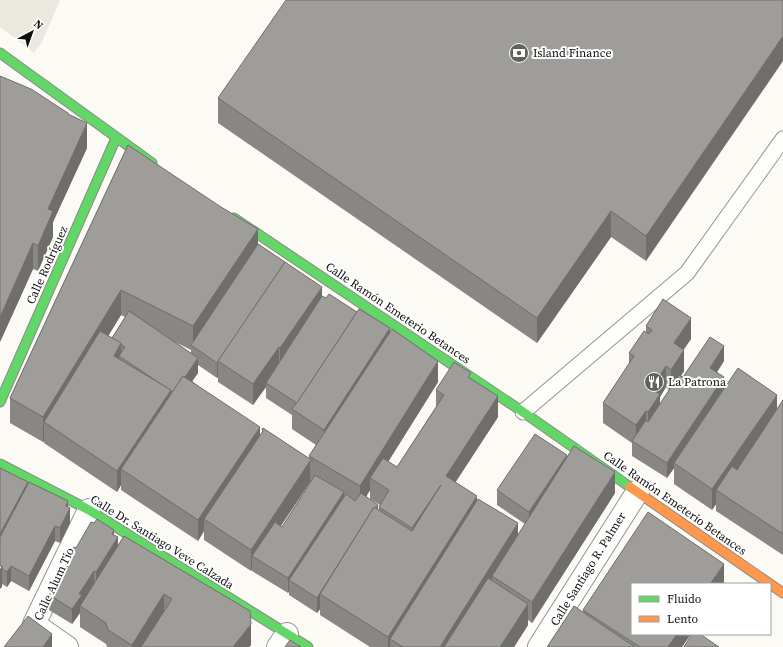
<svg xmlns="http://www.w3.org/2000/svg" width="783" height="647" font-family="'Source Serif 4',serif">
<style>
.plaza{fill:#ebe8e0}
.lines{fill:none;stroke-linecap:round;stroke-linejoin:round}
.lane-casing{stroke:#959492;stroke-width:17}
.street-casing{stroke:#959492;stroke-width:24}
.fast-casing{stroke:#8b8b88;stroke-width:11}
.slow-casing{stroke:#8b8b88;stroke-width:11}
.lane{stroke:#fefefd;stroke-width:15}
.street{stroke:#fefefd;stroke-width:22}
.fast{stroke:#63d668;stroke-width:9}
.slow{stroke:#ff974d;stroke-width:9}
.wall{fill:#898784;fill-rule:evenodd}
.shaded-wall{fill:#6f6e6b}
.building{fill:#9f9d99;stroke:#6f6e6b}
.labels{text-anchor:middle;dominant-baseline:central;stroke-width:4;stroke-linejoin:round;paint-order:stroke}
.poi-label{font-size:12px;fill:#0e0e0e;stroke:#fff;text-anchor:start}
.street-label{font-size:12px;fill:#0e0e0e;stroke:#fff}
</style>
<rect width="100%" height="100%" fill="#fbfaf4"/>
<path class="plaza" d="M0,0H60L42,42L34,53L0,27Z"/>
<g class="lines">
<g class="lane-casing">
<path id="lane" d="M523,412L687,273L783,139"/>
</g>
<g class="street-casing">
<g id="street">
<path d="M67,647L34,624L89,510"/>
<path d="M278,647L287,634"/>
<path d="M539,647L638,491"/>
</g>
</g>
<g class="fast-casing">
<g id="fast">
<path d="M0,53L152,163"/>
<path d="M234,218L523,412L630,487"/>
<path d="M0,402L116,138"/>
<path d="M0,464L89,510L308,647"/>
</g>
</g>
<g class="slow-casing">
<path id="slow" d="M630,487L783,593"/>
</g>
<use href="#lane" class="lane"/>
<use href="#street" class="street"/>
<use href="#fast" class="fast"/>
<use href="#slow" class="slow"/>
</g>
<g class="wall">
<path d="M783,0L646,261L611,237L537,343L218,123V98Z"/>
<path d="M68,114L87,148L53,222V237L38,271L33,269L0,342Z"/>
<path d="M128,145L258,244L285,263L322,297L357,312L390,331L438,382L388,462L397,467L436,407V390L471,378L498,417L455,482L518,535L525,524L497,505V490L567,458L615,493L532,623L528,620V625L514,647H370L320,615V609L317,613L289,595V591L288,593L252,571V569L251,571L204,540V531L198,541L121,490V485L117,492L44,443V441L43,442L10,423V398ZM121,315L125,317L112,338L108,336ZM175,342L191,350V353ZM198,365L217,378L218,377V382L253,405L266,387V398L292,415V429L316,445L309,456V458L262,429V433L260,436L192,381L198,373ZM310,482H311L282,527L281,526ZM370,490V499L380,505L379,507V510L366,497Z"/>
<path d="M646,326L691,339L683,349L684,371L681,376L683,377L724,361L717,372L724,390L777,409L783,400V555L716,511V504L712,510L674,484V468L667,478L632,456V443L603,423V403L629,364V353L646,332ZM666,387L669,390L660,404V397Z"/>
<path d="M0,468L68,507L70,523L60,543L55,541L29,591L11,581L7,587L2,584V587Z"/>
<path d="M114,535L118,545L251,645L249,647H107L106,644L80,627V613L72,624L49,610V595L68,563V558L76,548Z"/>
<path d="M724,584L632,634H691L682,647H547L583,612V610Z"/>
</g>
<g class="shaded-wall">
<path d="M783,36V61L646,261V236Z"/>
<path d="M87,123V148L53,222V237L38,271V246L48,209Z"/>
<path d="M611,211V237L537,343V318Z"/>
<path d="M258,229V254L193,347V326Z"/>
<path d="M33,243V269L0,342V317Z"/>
<path d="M322,287V308L280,369V348Z"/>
<path d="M121,290V315L52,428L44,422V441L43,442V417Z"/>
<path d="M691,318V339L674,364V343Z"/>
<path d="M390,328V349L324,451V430Z"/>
<path d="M121,343V357L119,356V367L114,356Z"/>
<path d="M724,346V361L710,383V368Z"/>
<path d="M279,347V368L266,383V387L253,405V384Z"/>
<path d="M684,350V371L671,391V370Z"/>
<path d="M198,358V373L174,408V393Z"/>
<path d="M438,361V382L376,481L370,478V490L360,507V486Z"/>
<path d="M218,362V377L217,378V363Z"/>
<path d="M666,366V387L660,397V415L648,433V412L651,389Z"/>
<path d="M724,377V392L674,463V468L667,478V463Z"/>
<path d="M171,390V411L121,469V485L117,492V471Z"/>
<path d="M777,395V416L723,495L716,490V504L712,510V489Z"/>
<path d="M498,396V417L446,497V476Z"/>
<path d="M646,411V431L636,443V425Z"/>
<path d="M260,427V448L204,519V531L198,541V520Z"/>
<path d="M567,455V470L529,527V512Z"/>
<path d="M310,461V482L258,560L252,556V569L251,571V550Z"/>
<path d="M615,472V493L532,623V602Z"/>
<path d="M28,482V497L0,549V534Z"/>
<path d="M441,485L412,549V528Z"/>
<path d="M344,492V507L289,580V591L288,593V578Z"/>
<path d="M477,496V517L390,639V647H388V637Z"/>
<path d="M68,501V511L70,508V523L60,543V528L66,506Z"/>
<path d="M378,505V520L320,594V609L317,613V598Z"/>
<path d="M518,523V544L492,576V586L453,647H440Z"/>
<path d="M55,526V541L29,591V576Z"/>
<path d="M114,530V543L118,537V552L96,587V572Z"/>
<path d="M724,564V584H710Z"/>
<path d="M2,566V587L0,589V569Z"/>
<path d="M11,566V581L7,587V572Z"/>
<path d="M94,571V586L80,606V613L72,624V609L79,594Z"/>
<path d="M164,594V615L144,647H132V645Z"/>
<path d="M528,604V625L514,647H500Z"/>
<path d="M251,624V645L249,647H233Z"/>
<path d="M52,634V647H43Z"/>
<path d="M677,634H691L682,647H668Z"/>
</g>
<g class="building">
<path d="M286,0H783V36L646,236L611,211L537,318L218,98Z"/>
<path d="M0,76L31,89L68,113V114L87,123L48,209L53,211L38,246L33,243L0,317Z"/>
<path d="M128,145L221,207L258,229L193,326L121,290L43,417L10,398Z"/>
<path d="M258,244L285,262L217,363L191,345Z"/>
<path d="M285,262L322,287L280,348L279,347L253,384L218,361Z"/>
<path d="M329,294L357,312L299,400L297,403L266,383L322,296L326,298Z"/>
<path d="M663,299L691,318L674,343L684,350L671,370L666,366L651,389L660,394L648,412L646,411L636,425L603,403L634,356L629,353L644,331L649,334L652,330L646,326Z"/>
<path d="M359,309L390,328L324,430L292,409L299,400Z"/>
<path d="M129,311L198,358L185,377L183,376L173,392L119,356L125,347L112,338Z"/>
<path d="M392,329L438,361L360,486L309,456Z"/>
<path d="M100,331L121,343L114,356L171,390L117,471L44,422Z"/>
<path d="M710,337L724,346L710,368L724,377L667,463L632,441L646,420L648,422L679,375L683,377Z"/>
<path d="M454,362L471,373L468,377L498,396L446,476L477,496L388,637L320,594L374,507L412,531L441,485L412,528L379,507L389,490L370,478L383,458L397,467L444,395L436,390Z"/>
<path d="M738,368L777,395L712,489L674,463Z"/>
<path d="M183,376L260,427L198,520L121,469Z"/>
<path d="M783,400V534L716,490L732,466L737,470Z"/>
<path d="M263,428L313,461H310L251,550L204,519L263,431L262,429Z"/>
<path d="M535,434L567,455L529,512L497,490Z"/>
<path d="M574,446L615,472L532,602L492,576Z"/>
<path d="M0,468L28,482L0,534Z"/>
<path d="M315,475L344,492L288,578L252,556L275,522L282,527Z"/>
<path d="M29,482L68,501L66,506L70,508L60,528L55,526L29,576L11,566L7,572L2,569V566H0V537Z"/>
<path d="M361,493L378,505L376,508L374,507L317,598L289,580L346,494L355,501Z"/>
<path d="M478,499L518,523L440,647H403L390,639Z"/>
<path d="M648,512L724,564L710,584H632V634H677L668,647H640L583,610Z"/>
<path d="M97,519L114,530L112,534L118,537L96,572L94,571L79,594L82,595L72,609L49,595L70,559L68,558L74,547L76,548L91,522L94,523Z"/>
<path d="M124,536L250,611L251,624L233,647H141L172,599L164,594L132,645L108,630L106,623L80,606Z"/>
<path d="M488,578L528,604L500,647H444Z"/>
<path d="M574,606L635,647H547Z"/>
<path d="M28,616L52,634L43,647H4Z"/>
<path d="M692,634H700L719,647H684Z"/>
<path d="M290,640L301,647H285Z"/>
</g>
<defs>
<g id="bank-disc" transform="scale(1)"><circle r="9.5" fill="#61615e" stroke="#fff"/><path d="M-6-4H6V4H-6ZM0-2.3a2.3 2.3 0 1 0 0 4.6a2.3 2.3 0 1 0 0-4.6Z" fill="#fff"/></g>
<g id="restaurant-disc" transform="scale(1)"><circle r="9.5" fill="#61615e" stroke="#fff"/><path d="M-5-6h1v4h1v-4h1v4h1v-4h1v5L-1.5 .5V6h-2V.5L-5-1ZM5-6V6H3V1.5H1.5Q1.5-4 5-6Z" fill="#fff"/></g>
</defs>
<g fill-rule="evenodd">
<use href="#bank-disc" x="519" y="53"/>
<use href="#restaurant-disc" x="654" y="382"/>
</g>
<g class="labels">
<g class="poi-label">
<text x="533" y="53">Island Finance</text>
<text x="668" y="382">La Patrona</text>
</g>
<g class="street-label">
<text transform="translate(47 265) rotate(-66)">Calle Rodríguez</text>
<text transform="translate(398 313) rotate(34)">Calle Ramón Emeterio Betances</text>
<text transform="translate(675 503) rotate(35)">Calle Ramón Emeterio Betances</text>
<text transform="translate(162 542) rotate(32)">Calle Dr. Santiago Veve Calzada</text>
<text transform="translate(588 569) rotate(-58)">Calle Santiago R. Palmer</text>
<text transform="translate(54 584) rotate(-65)">Calle Alum Tio</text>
</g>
</g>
<rect x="631" y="583" width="140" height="52" fill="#ffffff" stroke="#9f9f9f"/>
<rect x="639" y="596" width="20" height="6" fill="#63d668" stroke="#9f9f9f"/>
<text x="667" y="603" font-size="12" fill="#0e0e0e">Fluido</text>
<rect x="639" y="616" width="20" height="6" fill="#ff974d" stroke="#9f9f9f"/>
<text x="667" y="623" font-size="12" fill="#0e0e0e">Lento</text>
<g transform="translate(32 32) rotate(41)" stroke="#ffffff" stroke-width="3" paint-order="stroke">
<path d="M0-3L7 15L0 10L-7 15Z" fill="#0e0e0e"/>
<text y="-6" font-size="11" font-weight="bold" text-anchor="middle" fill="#0e0e0e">N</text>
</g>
</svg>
